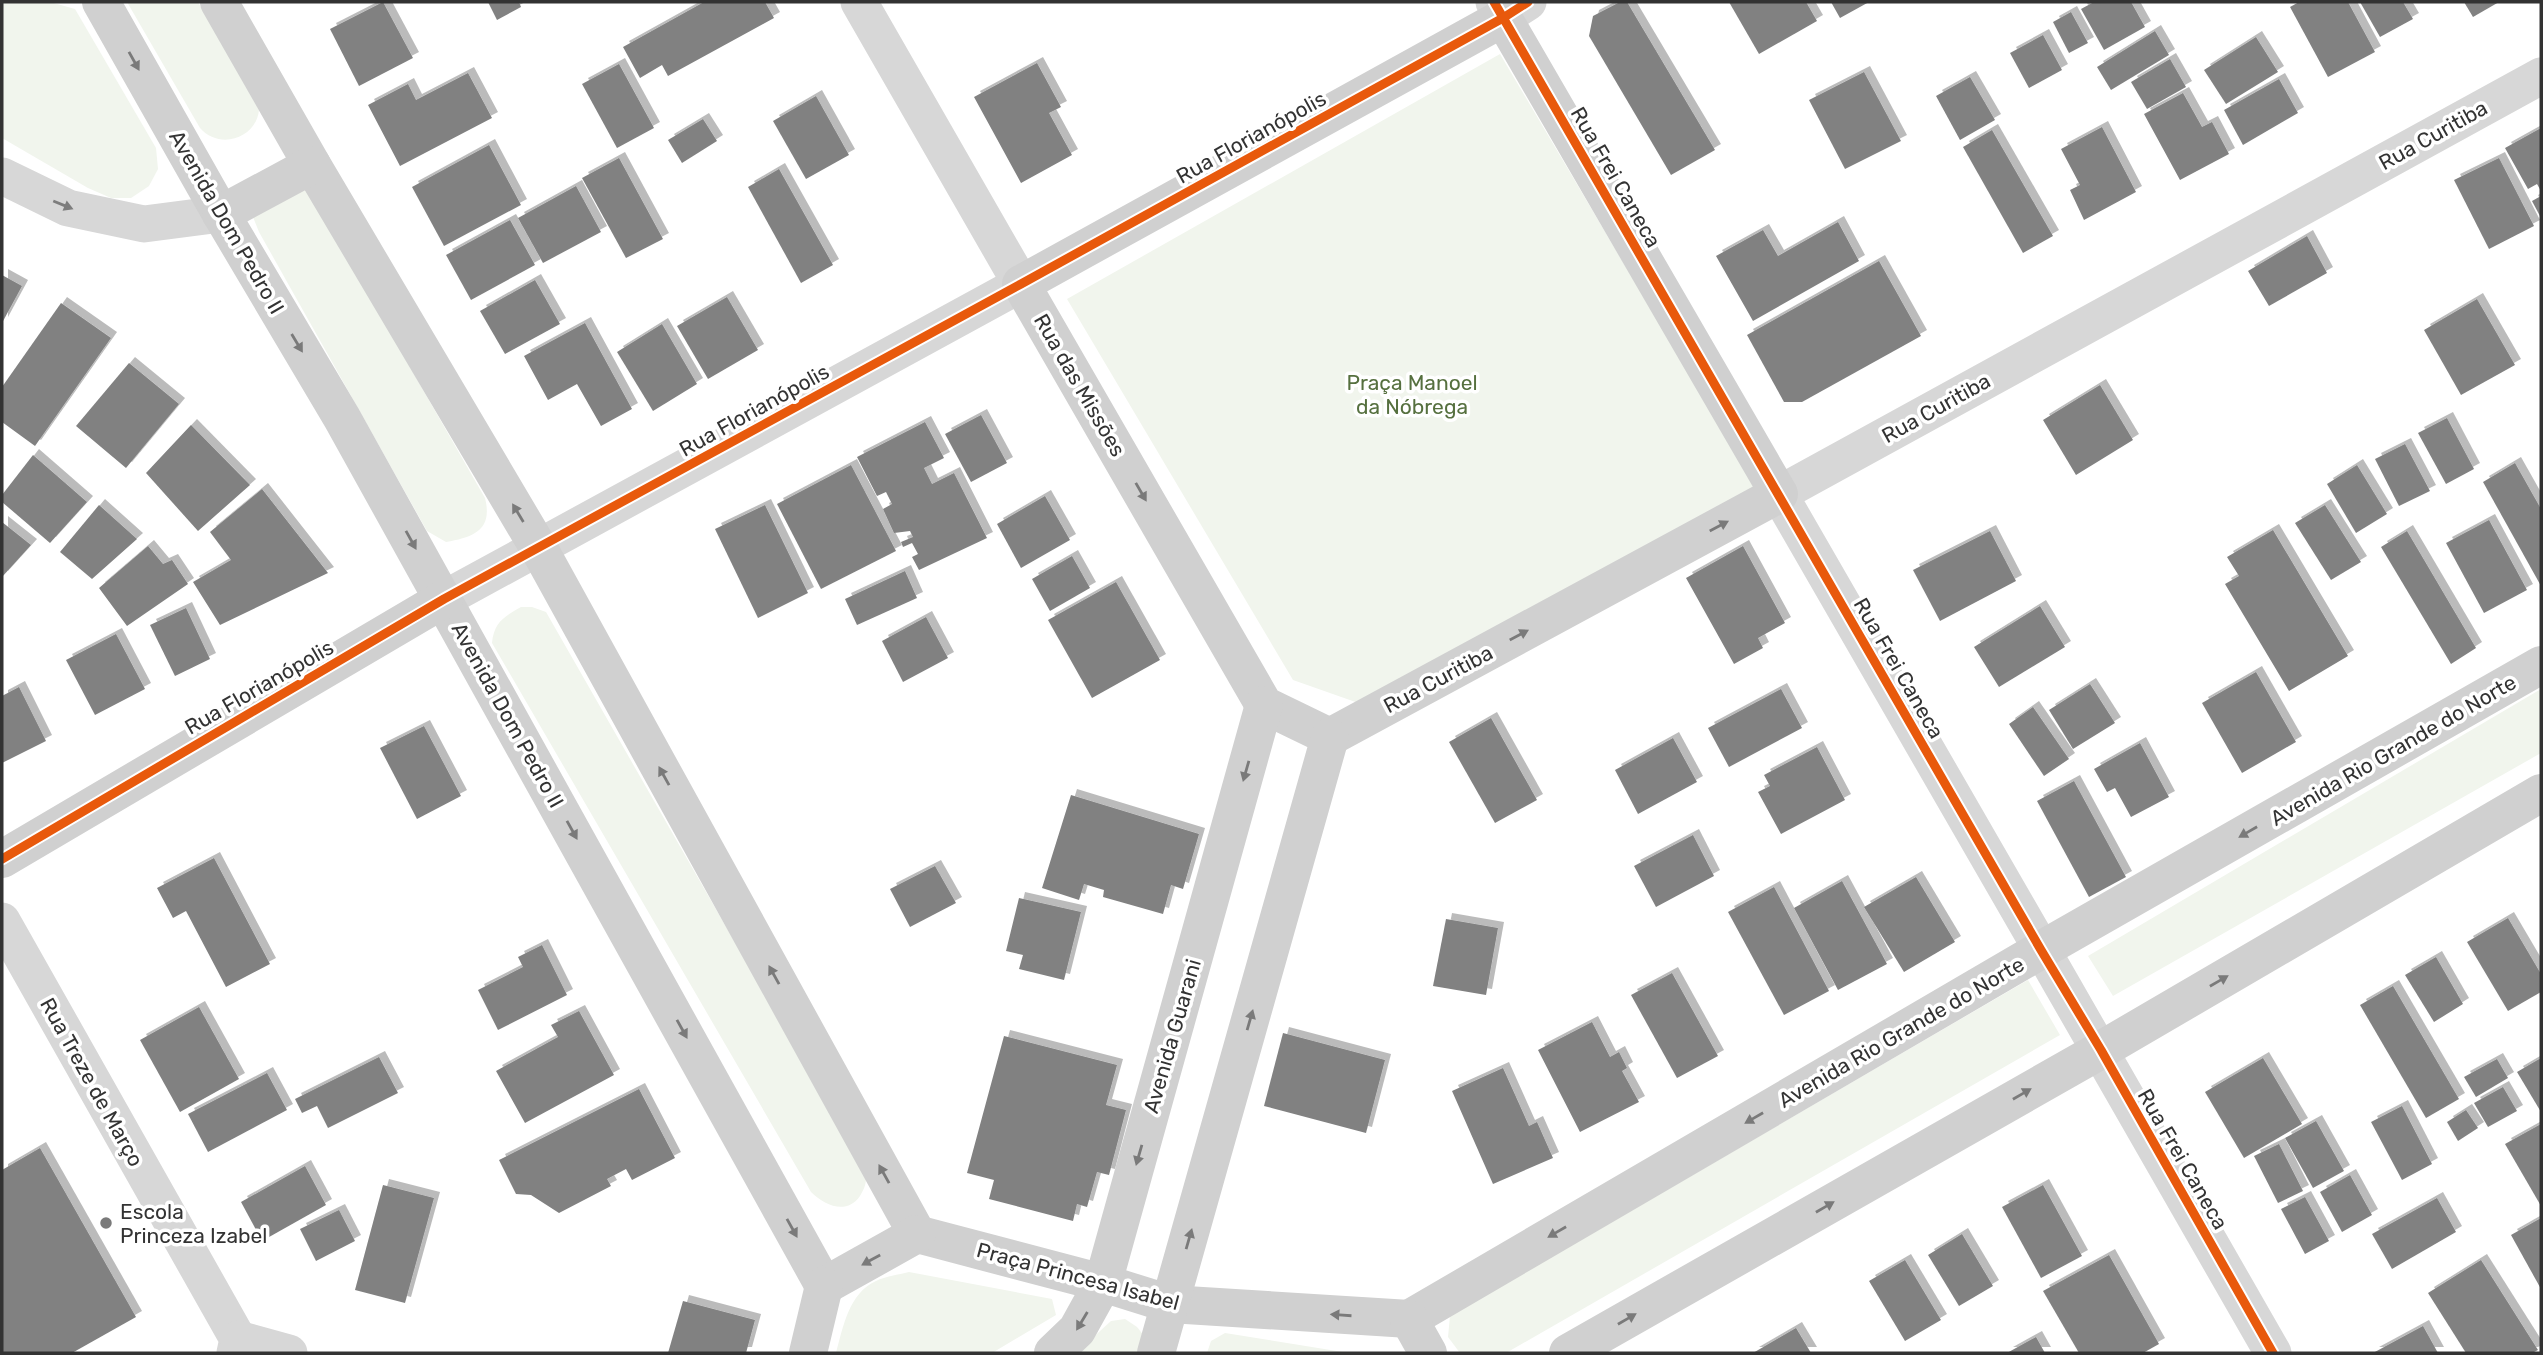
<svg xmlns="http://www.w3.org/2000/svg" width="2543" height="1355" font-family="Rubik,sans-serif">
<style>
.green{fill:#f1f5ed}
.building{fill:#818181;filter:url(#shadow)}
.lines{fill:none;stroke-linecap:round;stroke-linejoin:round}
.street{stroke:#d7d7d7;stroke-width:37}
.secondary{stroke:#d0d0d0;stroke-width:38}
.cycleway-casing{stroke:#fff;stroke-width:13}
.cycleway{stroke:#e8590c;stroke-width:9}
.oneway{fill:#7a7a7a}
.oneway2{fill:#7d7d7d}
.poi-dot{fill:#7a7a7a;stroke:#fff;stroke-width:2.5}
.labels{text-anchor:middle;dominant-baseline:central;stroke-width:7;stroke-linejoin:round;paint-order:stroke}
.street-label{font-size:21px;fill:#333;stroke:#fff}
.park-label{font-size:21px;fill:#56703f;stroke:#fff}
.poi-label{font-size:21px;fill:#333;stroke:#fff;text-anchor:start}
</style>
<defs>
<filter id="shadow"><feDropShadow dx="6" dy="-6" stdDeviation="0" flood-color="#0004"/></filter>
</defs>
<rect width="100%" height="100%" fill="#fff"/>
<g class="green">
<path d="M2,2H50L75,9L156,148L158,169L149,186L131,198H111L88,188L2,138Z"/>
<path d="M127,2H198L259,110C256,139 219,150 200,128Z"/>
<path d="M1500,54L1757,489L1364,705L1293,680L1067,299Z"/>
<path d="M296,184L312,196L485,498C493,530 474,537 446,542L427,531L259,232L253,217Z"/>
<path d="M521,607H532L546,612L861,1163C862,1168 866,1174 866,1179C866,1185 863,1191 860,1196C847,1215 825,1206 811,1192L492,643C494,623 503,617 521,607Z"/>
<path d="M2541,689V753L2113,996L2088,956Z"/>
<path d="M2028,980L2060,1035L1506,1353H1460L1448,1337L1450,1316Z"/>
<path d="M909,1272L1052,1299L1056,1315L992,1353H836C843,1327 849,1293 876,1281C886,1276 898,1275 909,1272Z"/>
<path d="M1125,1319L1137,1327L1145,1337L1143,1353H1076L1111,1321Z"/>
<path d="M1225,1333L1349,1353H1207L1211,1341Z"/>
</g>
<g class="building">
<path d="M383,2L413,58L359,86L330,29Z"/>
<path d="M488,2H519L521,7L497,20Z"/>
<path d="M704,2H765L774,18L668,76L662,65L640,78L623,47Z"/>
<path d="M1620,2H1627L1715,150L1671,175L1589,36L1593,16Z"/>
<path d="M1729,2H1806L1817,21L1759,54Z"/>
<path d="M1831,2H1869L1840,18Z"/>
<path d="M2094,2H2131L2145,27L2104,50L2081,9Z"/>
<path d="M2299,2H2348L2375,52L2328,77L2290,7Z"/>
<path d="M2360,2H2403L2413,19L2380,37Z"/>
<path d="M2464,2H2499L2473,17Z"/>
<path d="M2071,12L2088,43L2069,53L2053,22Z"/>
<path d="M2155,31L2169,55L2111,90L2097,67Z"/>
<path d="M2043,35L2062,70L2029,88L2010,53Z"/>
<path d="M2256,37L2278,72L2226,104L2204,70Z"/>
<path d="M2170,59L2186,87L2147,109L2131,82Z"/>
<path d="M1037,63L1061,107L1049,113L1072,155L1021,183L974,97Z"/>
<path d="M619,64L654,128L617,148L582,84Z"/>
<path d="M1864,72L1901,141L1845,169L1809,100Z"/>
<path d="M468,73L492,118L400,166L368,105L408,84L416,100Z"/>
<path d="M1970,77L1995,120L1960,140L1936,96Z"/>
<path d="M2279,79L2298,113L2243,145L2224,110Z"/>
<path d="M2183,93L2202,127L2212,122L2229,154L2180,180L2144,114Z"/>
<path d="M816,96L849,155L806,179L773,121Z"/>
<path d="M703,119L717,141L682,163L668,140Z"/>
<path d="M2102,127L2136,192L2084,220L2070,190L2080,185L2061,149Z"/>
<path d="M2541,128V191L2537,184L2528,189L2505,148Z"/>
<path d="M1992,130L2053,236L2023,253L1963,147Z"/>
<path d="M489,145L521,205L444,246L412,187Z"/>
<path d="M619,158L663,239L626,258L582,178Z"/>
<path d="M2499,158L2534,226L2489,249L2454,180Z"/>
<path d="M779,169L833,265L801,283L748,187Z"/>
<path d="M576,186L601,232L543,263L518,218Z"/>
<path d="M2541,196V218L2532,201Z"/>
<path d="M510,220L535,265L471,300L446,255Z"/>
<path d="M1838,222L1859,261L1753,321L1716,256L1763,230L1778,256Z"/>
<path d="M2307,236L2327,273L2269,306L2248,271Z"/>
<path d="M1879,261L1921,336L1802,402H1784L1747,335Z"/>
<path d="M2,275L22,286L2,323Z"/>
<path d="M535,280L560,324L505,354L480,311Z"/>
<path d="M727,297L758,350L708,379L677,326Z"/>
<path d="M2477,299L2515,365L2461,395L2424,330Z"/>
<path d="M61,303L111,338L35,446L2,422V387Z"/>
<path d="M585,323L632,409L601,426L577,384L548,400L524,356Z"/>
<path d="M662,324L697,384L653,411L617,352Z"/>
<path d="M129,363L179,404L126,468L76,426Z"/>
<path d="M2100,385L2133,440L2076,475L2043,420Z"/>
<path d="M981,415L1007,463L971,482L945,434Z"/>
<path d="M2447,418L2474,469L2446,484L2418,433Z"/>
<path d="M925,422L944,458L924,468L932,484L954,473L987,538L919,570L912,557L918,554L912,543L903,547L901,542L913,537L910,531L894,533L883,509L892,504L886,492L877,496L857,457Z"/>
<path d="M191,425L250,485L198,531L146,473Z"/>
<path d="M2405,444L2430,491L2399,506L2375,459Z"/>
<path d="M33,455L87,502L50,543L2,502V495Z"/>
<path d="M2515,463L2541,509V586L2483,482Z"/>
<path d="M851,465L896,551L821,589L777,504Z"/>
<path d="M2357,465L2387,514L2356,533L2327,484Z"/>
<path d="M262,489L328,573L220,625L193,582L231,560L210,532Z"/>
<path d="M1045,496L1070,540L1021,568L997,524Z"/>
<path d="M99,505L137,539L92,579L60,552Z"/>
<path d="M765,505L808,593L758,618L715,529Z"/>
<path d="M2325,505L2361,562L2331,580L2295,523Z"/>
<path d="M2489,520L2527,590L2484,613L2446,543Z"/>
<path d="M2,522L31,545L2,577Z"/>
<path d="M2273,530L2348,656L2289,691L2225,584L2239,576L2227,557Z"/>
<path d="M1990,531L2016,581L1940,621L1913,570Z"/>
<path d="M2407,531L2476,648L2451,664L2381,547Z"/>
<path d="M148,546L163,564L172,560L188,584L127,626L99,588Z"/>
<path d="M1743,546L1785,623L1758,638L1763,648L1734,664L1686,578Z"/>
<path d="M1072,556L1090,588L1050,611L1032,579Z"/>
<path d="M905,571L917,598L857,625L845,599Z"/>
<path d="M1116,582L1160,660L1092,698L1048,620Z"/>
<path d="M2040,606L2065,647L1999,687L1974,647Z"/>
<path d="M186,608L210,659L175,676L150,625Z"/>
<path d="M926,617L948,658L903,682L882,641Z"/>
<path d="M116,634L145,689L95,715L66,660Z"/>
<path d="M2256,672L2296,742L2242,773L2202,703Z"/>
<path d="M2090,684L2115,723L2073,749L2049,710Z"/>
<path d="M19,687L46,741L2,763V696Z"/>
<path d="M1781,689L1802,728L1729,767L1708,728Z"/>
<path d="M2033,707L2069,759L2044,776L2009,724Z"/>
<path d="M1491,718L1537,800L1495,823L1449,742Z"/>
<path d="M424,726L461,796L417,819L380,748Z"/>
<path d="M1673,738L1697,782L1638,814L1615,770Z"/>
<path d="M2140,743L2169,797L2131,817L2115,788L2107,792L2094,769Z"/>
<path d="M1817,747L1845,800L1781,834L1758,792L1770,786L1764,775Z"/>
<path d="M2074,781L2126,877L2089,897L2037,801Z"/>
<path d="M1071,795L1199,834L1183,889L1171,885L1163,914L1103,897L1104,890L1084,884L1079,900L1042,888Z"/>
<path d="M1693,835L1714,876L1656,907L1634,866Z"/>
<path d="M214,858L270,964L226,987L186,911L173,918L157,888Z"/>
<path d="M935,866L956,903L910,927L890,889Z"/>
<path d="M1916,877L1955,942L1904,972L1864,907Z"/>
<path d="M1842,881L1887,964L1838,990L1794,908Z"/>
<path d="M1774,887L1829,991L1784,1015L1728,912Z"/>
<path d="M1019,898L1081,912L1064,980L1019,969L1023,955L1006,951Z"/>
<path d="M2508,918L2541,974V992L2508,1011L2467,942Z"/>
<path d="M1446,919L1498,928L1486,995L1433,986Z"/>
<path d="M542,945L567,995L498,1030L478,990L523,967L518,957Z"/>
<path d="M2436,957L2463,1004L2434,1022L2405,975Z"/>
<path d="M1672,973L1718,1056L1677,1078L1631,995Z"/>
<path d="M2393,986L2459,1099L2426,1118L2360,1005Z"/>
<path d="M199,1007L239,1079L180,1112L140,1040Z"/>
<path d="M579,1011L614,1075L525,1123L496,1071L558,1037L551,1025Z"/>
<path d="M1592,1022L1610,1057L1619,1052L1627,1068L1622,1071L1639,1102L1580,1132L1538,1050Z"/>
<path d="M1283,1033L1385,1060L1366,1133L1264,1106Z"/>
<path d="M1004,1036L1117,1065L1106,1105L1126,1110L1109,1175L1097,1172L1087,1207L1077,1204L1073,1221L989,1199L994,1180L967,1173Z"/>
<path d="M379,1057L398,1093L328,1128L317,1106L302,1113L295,1099Z"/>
<path d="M2263,1058L2302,1124L2244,1158L2205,1092Z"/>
<path d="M2541,1058V1112L2517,1072Z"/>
<path d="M2497,1059L2508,1078L2476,1097L2464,1077Z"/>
<path d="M1503,1068L1529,1126L1537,1122L1553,1158L1493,1184L1452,1091Z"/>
<path d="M267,1073L287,1110L208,1152L188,1114Z"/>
<path d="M2503,1087L2517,1111L2488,1127L2474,1103Z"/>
<path d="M639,1089L675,1158L632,1180L626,1169L607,1179L611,1186L559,1213L531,1195L516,1194L499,1160Z"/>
<path d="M2402,1106L2432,1164L2402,1180L2371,1122Z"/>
<path d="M2466,1110L2478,1128L2458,1141L2447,1122Z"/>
<path d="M2316,1121L2344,1171L2313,1188L2285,1138Z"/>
<path d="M2541,1124V1206L2505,1144Z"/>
<path d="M2279,1144L2303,1191L2278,1203L2254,1156Z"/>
<path d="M40,1148L136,1317L72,1353H2V1170Z"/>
<path d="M305,1166L326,1205L262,1241L241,1202Z"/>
<path d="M2350,1175L2372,1215L2342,1232L2320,1192Z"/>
<path d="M383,1185L434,1198L405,1303L355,1290Z"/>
<path d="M2043,1185L2082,1256L2041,1278L2002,1207Z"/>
<path d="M2305,1197L2329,1241L2305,1254L2281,1209Z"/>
<path d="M2437,1198L2456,1232L2392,1269L2372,1234Z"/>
<path d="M339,1210L355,1241L316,1261L300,1229Z"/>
<path d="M2541,1218V1289L2511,1235Z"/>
<path d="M1962,1234L1993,1286L1959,1306L1928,1255Z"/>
<path d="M2109,1255L2159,1344L2143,1353H2079L2043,1291Z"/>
<path d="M1905,1260L1941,1320L1905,1341L1869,1281Z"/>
<path d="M2481,1260L2538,1350L2532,1353H2466L2428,1293Z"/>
<path d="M683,1301L755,1320L746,1353H668Z"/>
<path d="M2423,1326L2438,1353H2373Z"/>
<path d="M1796,1328L1811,1353H1753Z"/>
<path d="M2036,1337L2045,1353H2007Z"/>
</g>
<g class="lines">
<g class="street">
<path d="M1494,2L1503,18L1528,2"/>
<path d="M2,176L68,208L144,224L221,214"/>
<path d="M444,599L1021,284L859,2"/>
<path d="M2,921L238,1339L235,1353"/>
<path d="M238,1339L289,1353"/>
<path d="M2273,1353C2110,1066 1943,780 1779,494L2541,76"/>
</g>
<g class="secondary">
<path d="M101,2L221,214L342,418L824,1286"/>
<path d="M219,2L312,165L538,547L917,1234"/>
<path d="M221,214L312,165"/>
<path d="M1330,737L1264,705L1021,284L1503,18"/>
<path d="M1330,737L1779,494L1503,18"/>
<path d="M2,859L444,599"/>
<path d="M917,1234L1103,1283L1170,1304L1409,1319"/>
<path d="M824,1286L917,1234"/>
<path d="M1409,1319L2041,950L2541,665"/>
<path d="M1409,1319L1428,1353"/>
<path d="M808,1353L824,1286"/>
<path d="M1053,1353L1077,1330L1103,1283L1264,705"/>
<path d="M1156,1353L1330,737"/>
<path d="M1568,1353L2101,1050L2541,793"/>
</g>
<g class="cycleway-casing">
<g id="cycleway">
<path d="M1494,2L2041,950L2101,1050L2273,1353"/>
<path d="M2,859L444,599L1021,284L1503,18L1528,2"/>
</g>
</g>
<use href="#cycleway" class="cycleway"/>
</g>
<defs><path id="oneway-solid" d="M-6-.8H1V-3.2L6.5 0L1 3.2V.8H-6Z" transform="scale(1.75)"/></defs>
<g class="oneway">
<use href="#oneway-solid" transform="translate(134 61) rotate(61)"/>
<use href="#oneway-solid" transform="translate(297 343) rotate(59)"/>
<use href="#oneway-solid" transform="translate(1141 492) rotate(60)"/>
<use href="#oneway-solid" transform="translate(518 513) rotate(-121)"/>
<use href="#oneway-solid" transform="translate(1719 526) rotate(-28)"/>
<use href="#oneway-solid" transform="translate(411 540) rotate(61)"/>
<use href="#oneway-solid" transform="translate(1519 635) rotate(-28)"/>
<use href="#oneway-solid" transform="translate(1246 771) rotate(106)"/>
<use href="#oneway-solid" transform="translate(664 776) rotate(-119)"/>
<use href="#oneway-solid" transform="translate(572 830) rotate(61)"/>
<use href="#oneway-solid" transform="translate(2248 832) rotate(150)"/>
<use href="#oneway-solid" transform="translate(774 975) rotate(-119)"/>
<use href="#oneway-solid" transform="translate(2219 981) rotate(-30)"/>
<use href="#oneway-solid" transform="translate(1250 1020) rotate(-74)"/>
<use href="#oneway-solid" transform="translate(682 1029) rotate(61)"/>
<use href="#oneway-solid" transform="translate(2022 1094) rotate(-30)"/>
<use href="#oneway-solid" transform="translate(1754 1118) rotate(150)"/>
<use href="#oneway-solid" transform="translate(1139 1155) rotate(106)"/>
<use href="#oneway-solid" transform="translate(884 1174) rotate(-119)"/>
<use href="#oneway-solid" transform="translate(1825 1207) rotate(-30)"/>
<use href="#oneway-solid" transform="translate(792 1228) rotate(61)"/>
<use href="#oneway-solid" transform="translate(1557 1232) rotate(150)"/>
<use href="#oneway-solid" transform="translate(1189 1239) rotate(-74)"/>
<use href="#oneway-solid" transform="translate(871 1260) rotate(151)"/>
<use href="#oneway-solid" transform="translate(1341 1315) rotate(-176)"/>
<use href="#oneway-solid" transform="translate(1627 1319) rotate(-30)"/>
<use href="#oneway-solid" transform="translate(1082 1321) rotate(121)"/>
</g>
<use class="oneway2" href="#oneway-solid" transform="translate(63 205) rotate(22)"/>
<circle class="poi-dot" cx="106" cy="1223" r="7"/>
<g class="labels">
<g class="street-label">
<text transform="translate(2433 135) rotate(-29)">Rua Curitiba</text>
<text transform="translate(1251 137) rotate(-29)">Rua Florianópolis</text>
<text transform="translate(1616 177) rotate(60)">Rua Frei Caneca</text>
<text transform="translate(227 222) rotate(60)">Avenida Dom Pedro II</text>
<text transform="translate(1080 385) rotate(60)">Rua das Missões</text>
<text transform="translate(1936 408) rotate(-29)">Rua Curitiba</text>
<text transform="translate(754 410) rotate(-29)">Rua Florianópolis</text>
<text transform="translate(1899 668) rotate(60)">Rua Frei Caneca</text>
<text transform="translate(1438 679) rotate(-28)">Rua Curitiba</text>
<text transform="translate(259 687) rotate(-30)">Rua Florianópolis</text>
<text transform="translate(508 715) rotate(61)">Avenida Dom Pedro II</text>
<text transform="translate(2393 750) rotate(-30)">Avenida Rio Grande do Norte</text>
<text transform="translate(1901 1032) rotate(-30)">Avenida Rio Grande do Norte</text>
<text transform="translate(1172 1036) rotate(-74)">Avenida Guarani</text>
<text transform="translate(92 1082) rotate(61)">Rua Treze de Março</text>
<text transform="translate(2183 1159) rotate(60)">Rua Frei Caneca</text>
<text transform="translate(1078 1276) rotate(15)">Praça Princesa Isabel</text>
</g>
<g class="park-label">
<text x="1412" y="382">Praça Manoel<tspan x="1412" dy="24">da Nóbrega</tspan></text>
</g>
<g class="poi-label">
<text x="120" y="1211">Escola<tspan x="120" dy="24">Princeza Izabel</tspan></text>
</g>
</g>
<rect width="2543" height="1355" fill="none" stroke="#333333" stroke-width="7"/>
</svg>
